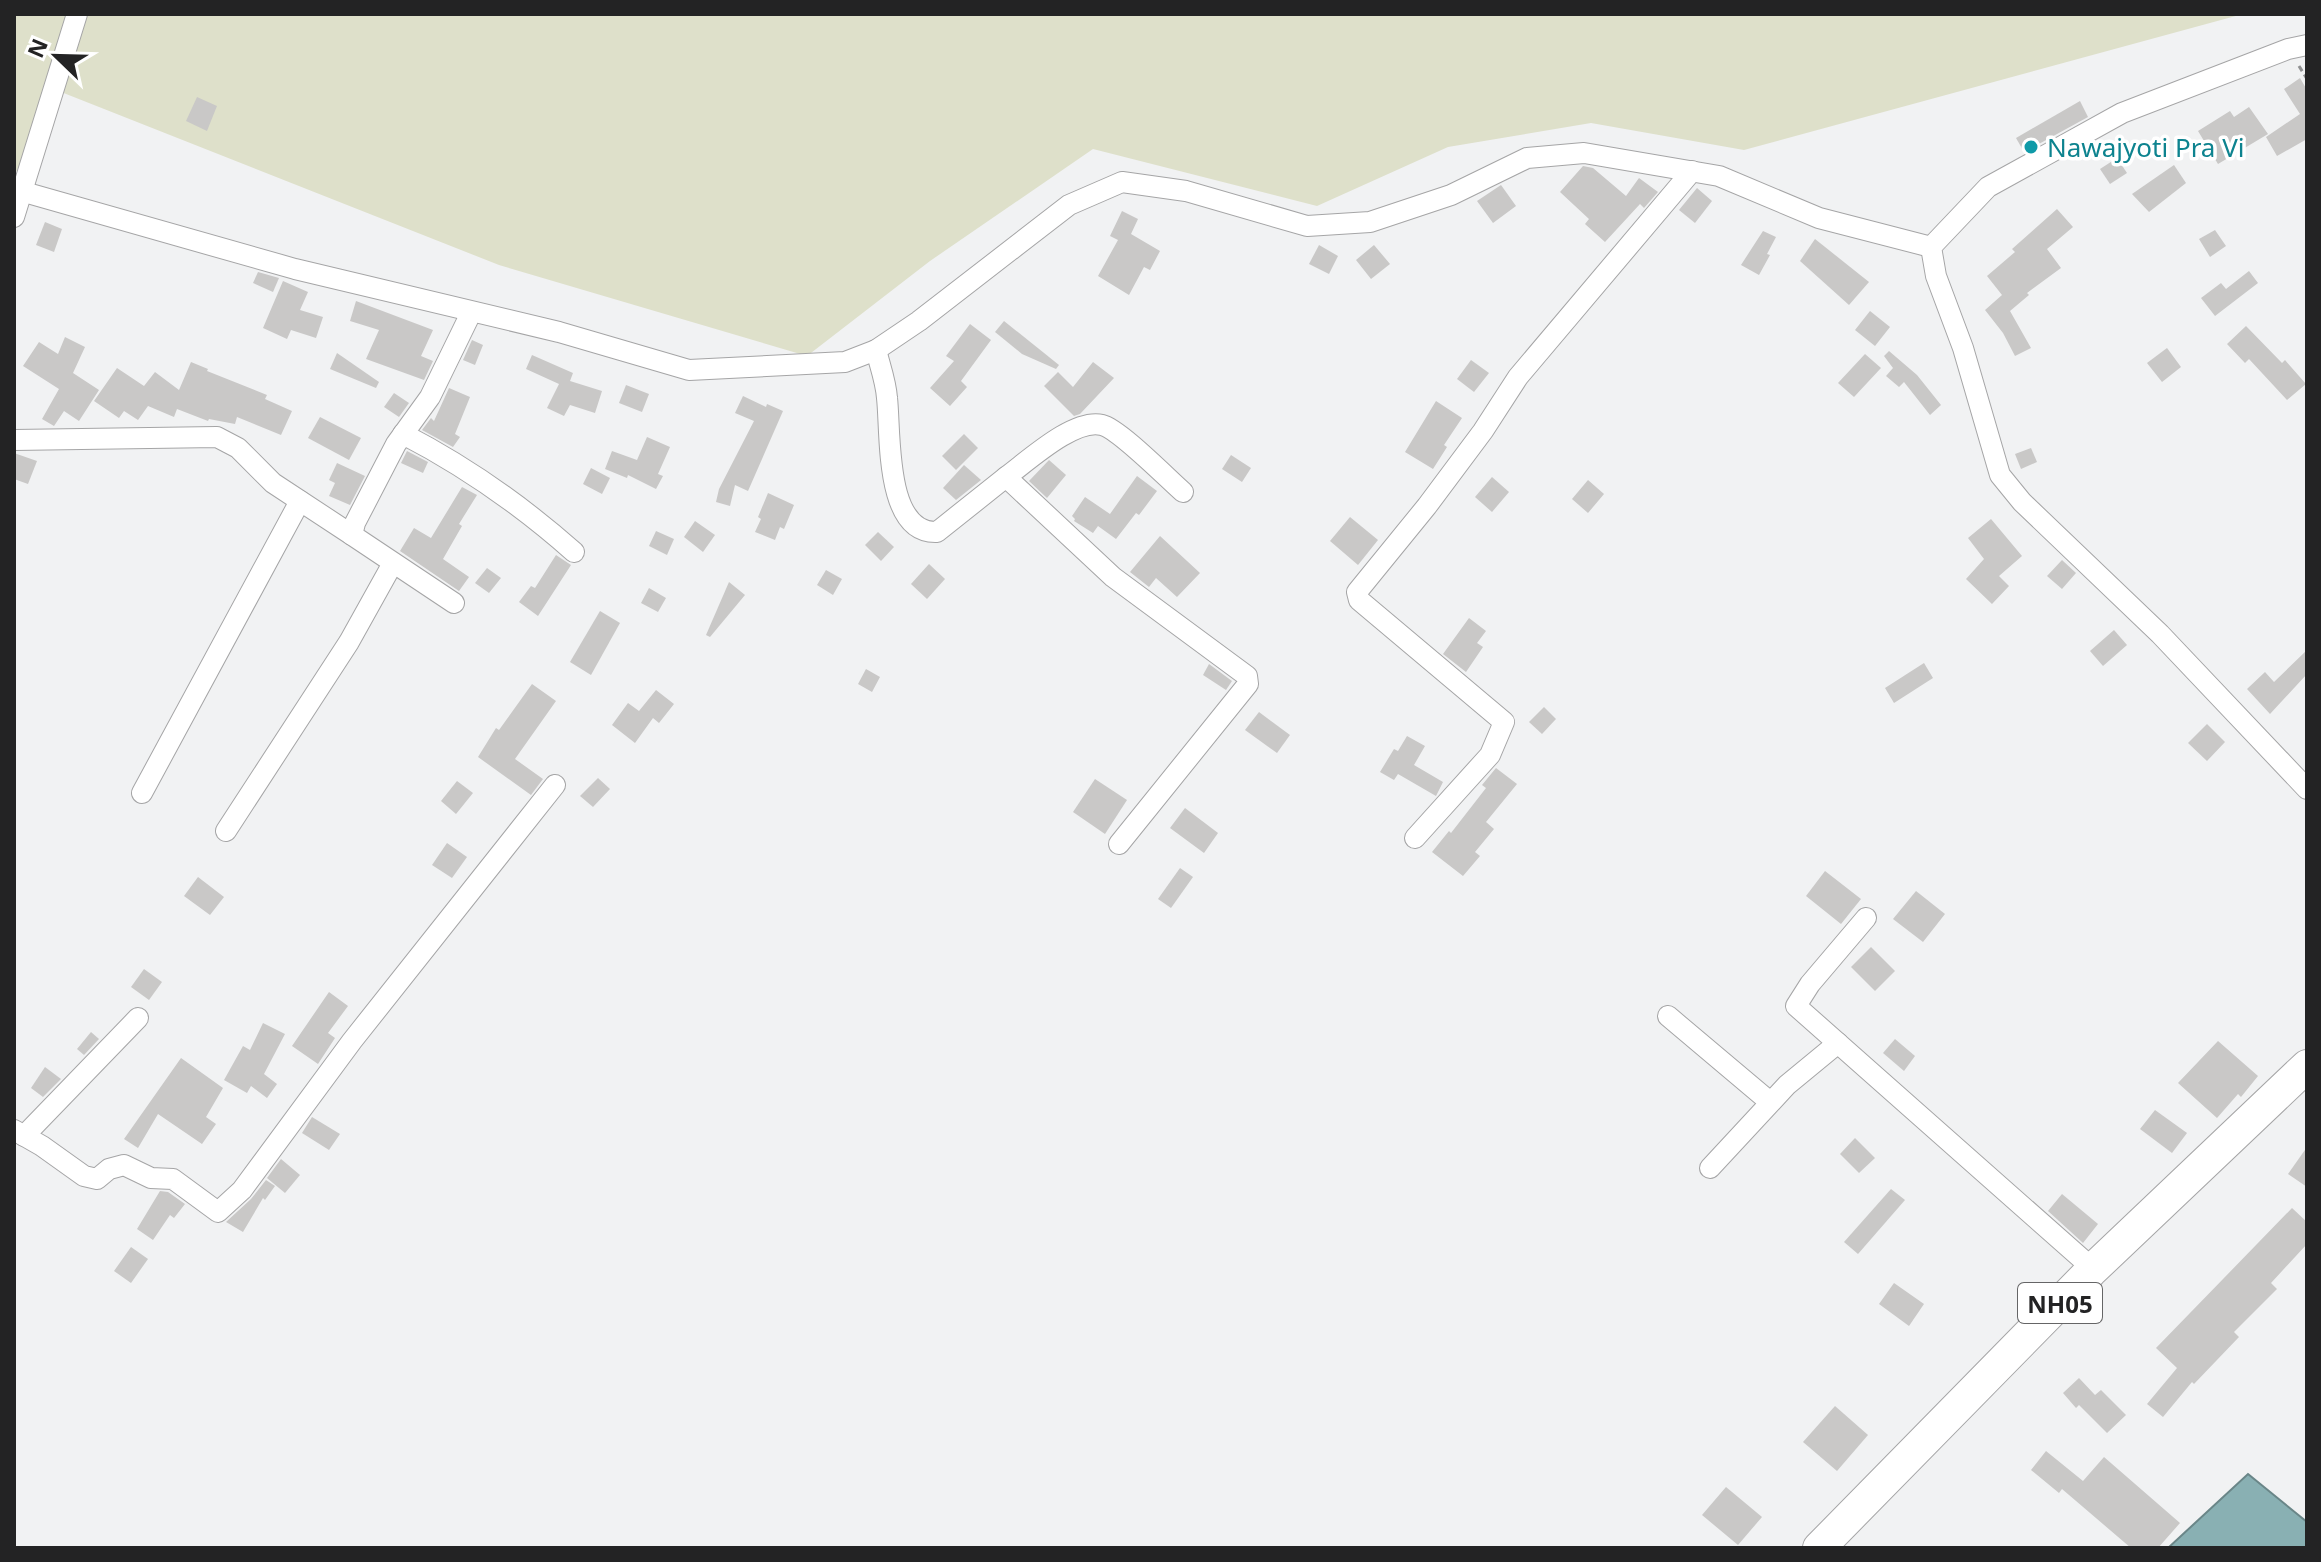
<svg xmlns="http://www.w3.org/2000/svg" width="2321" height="1562" font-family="'Noto Sans',sans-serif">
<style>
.green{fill:#dee0ca}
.water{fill:#89b0b3;stroke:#6a8688;stroke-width:2}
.building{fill:#c9c8c7}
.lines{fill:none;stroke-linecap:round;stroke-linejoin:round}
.minor-casing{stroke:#a5a5a6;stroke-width:22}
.primary-casing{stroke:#a5a5a6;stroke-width:34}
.path{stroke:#909192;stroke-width:3;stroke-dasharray:6 4;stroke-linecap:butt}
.minor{stroke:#fff;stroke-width:20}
.primary{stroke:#fff;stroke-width:32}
.culture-dot{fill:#0f9aa8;stroke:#fff;stroke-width:3}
.labels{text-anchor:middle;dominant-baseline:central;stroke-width:7;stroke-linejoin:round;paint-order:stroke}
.shield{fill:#fff;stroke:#656566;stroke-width:2}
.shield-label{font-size:24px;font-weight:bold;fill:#232324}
.culture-label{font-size:26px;fill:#0d838f;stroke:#fff;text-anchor:start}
</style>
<rect width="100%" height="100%" fill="#f1f2f3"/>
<path class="green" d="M14,14H2243L1744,150L1591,123L1448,147L1317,206L1093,149L930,261L807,356L499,265L56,90L14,176Z"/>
<path class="water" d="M2248,1474L2307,1522V1548H2168Z"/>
<g class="building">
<path d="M2300,78L2307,90V139L2277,156L2266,137L2300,114L2284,89Z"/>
<path d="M197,97L217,106L207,131L186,121Z"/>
<path d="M2080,101L2088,117L2024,152L2016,138Z"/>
<path d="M2249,107L2268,134L2218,164L2198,131L2230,111L2234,117Z"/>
<path d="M2117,158L2127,173L2110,184L2100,169Z"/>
<path d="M2174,165L2186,183L2149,212L2132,194Z"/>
<path d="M1583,166L1593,168L1626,196L1639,178L1658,192L1644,208L1640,204L1605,242L1585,224L1589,219L1560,192Z"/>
<path d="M1501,185L1516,206L1493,223L1477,201Z"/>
<path d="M1697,188L1712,201L1695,223L1679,210Z"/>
<path d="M2057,209L2073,227L2047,249L2061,268L2027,293L2029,295L2010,311L2031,348L2015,356L2003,333L1985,310L2002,295L1987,276L2015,252L2012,249Z"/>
<path d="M1122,211L1138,219L1131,234L1160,251L1150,270L1144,267L1129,295L1098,276L1118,240L1110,236Z"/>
<path d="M45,222L62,229L54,252L36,245Z"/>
<path d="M2215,230L2226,246L2210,257L2199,239Z"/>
<path d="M1763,231L1776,237L1767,254L1770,255L1759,275L1741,265Z"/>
<path d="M1815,239L1869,282L1849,305L1800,261Z"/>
<path d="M1319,245L1338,256L1329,274L1309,264Z"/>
<path d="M1374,245L1390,264L1371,279L1356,260Z"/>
<path d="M2249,271L2258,283L2215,316L2201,298L2221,283L2226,289Z"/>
<path d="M258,272L279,278L273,292L253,283Z"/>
<path d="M283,281L308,292L300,310L323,317L316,338L291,330L287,339L263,328Z"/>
<path d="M356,301L433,330L421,356L433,361L424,380L366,359L379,330L350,321Z"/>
<path d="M1870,311L1890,327L1875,346L1855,330Z"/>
<path d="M1004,321L1059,365L1056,369L1022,354L995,332Z"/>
<path d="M970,324L991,340L961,381L967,387L950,406L930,388L954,361L946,356Z"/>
<path d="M2246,326L2282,363L2285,360L2306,384L2287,400L2249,359L2245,363L2227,344Z"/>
<path d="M65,337L85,347L73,373L99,390L79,421L64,411L54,426L42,419L59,389L23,366L39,342L58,354Z"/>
<path d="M472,340L483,345L475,365L463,360Z"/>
<path d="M2167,348L2181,367L2162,382L2147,363Z"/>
<path d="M1889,351L1917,375L1941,405L1930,415L1904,382L1899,387L1886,376L1893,368L1884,356Z"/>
<path d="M337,353L379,382L376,388L330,369Z"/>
<path d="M1865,354L1881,368L1854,397L1838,383Z"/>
<path d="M532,355L573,373L570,381L602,391L595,413L570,405L564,416L547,408L559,384L526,369Z"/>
<path d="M1471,360L1489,373L1474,392L1457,379Z"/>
<path d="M191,362L208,369L207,371L267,395L265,399L292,411L281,435L237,417L235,424L209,419L208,421L177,409L174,417L148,406L138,420L124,411L119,418L94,401L117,368L144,386L155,372L179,390Z"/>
<path d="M1093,362L1114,378L1080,414L1074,416L1044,386L1058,372L1073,387Z"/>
<path d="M626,385L649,394L642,412L619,403Z"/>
<path d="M449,388L470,397L455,434L460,437L453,447L422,430L431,418L434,421Z"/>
<path d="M394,393L409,403L399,417L384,407Z"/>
<path d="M743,396L766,407L767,404L783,411L748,491L735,485L730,506L716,502L719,489L754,421L735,413Z"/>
<path d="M1436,401L1462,418L1444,445L1447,447L1433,469L1405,452Z"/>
<path d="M320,417L361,438L349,460L308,438Z"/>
<path d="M964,434L978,448L956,470L942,456Z"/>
<path d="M647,437L670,447L658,474L663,476L656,489L628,475L627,478L605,469L612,451L637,460Z"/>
<path d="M2031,448L2037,462L2021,469L2015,454Z"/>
<path d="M407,451L428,462L423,473L401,463Z"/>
<path d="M14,453L37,461L28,484L14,479Z"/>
<path d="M1231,455L1251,468L1242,482L1222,469Z"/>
<path d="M1049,460L1066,475L1047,498L1029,481Z"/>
<path d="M337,463L365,476L350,505L329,496L335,483L329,480Z"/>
<path d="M964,465L981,480L956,500L943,488Z"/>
<path d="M591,468L610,478L602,494L583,484Z"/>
<path d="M1137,476L1157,491L1139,515L1136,513L1116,539L1098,526L1093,533L1074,521L1075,519L1072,516L1085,497L1110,514Z"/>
<path d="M1492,477L1509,492L1492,512L1475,497Z"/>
<path d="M1588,480L1604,494L1588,513L1572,499Z"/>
<path d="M462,487L477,495L459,524L462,526L443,559L469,577L459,591L400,551L414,528L431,538Z"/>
<path d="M768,493L794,505L784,529L780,527L775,540L755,532L761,519L758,517Z"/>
<path d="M1350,517L1378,540L1358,565L1330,541Z"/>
<path d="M1991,519L2022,556L1999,576L2009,586L1992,604L1966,579L1984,559L1968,538Z"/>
<path d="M695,521L715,535L703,552L684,537Z"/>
<path d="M656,531L674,539L667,555L649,546Z"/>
<path d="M878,532L894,547L881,561L865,545Z"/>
<path d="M1160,536L1200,573L1177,597L1156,578L1149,587L1130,572Z"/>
<path d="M556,555L571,565L538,616L519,602L531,586L535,588Z"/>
<path d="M2062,560L2076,573L2062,589L2047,576Z"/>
<path d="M929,564L945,579L927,599L911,584Z"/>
<path d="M487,568L501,578L489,593L475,583Z"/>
<path d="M826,570L842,579L833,595L817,585Z"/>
<path d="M729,582L745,595L710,637L706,635Z"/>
<path d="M649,588L666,598L658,612L641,603Z"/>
<path d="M600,611L620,623L591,675L570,662Z"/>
<path d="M1469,618L1486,631L1477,643L1483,647L1466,672L1443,654Z"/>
<path d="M2114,630L2127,645L2103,666L2090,651Z"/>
<path d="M2307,650V674L2270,714L2247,689L2265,672L2274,682Z"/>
<path d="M1924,663L1933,678L1894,703L1885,688Z"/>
<path d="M1209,664L1232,681L1226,690L1203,675Z"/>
<path d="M866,669L880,677L872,692L858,684Z"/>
<path d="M532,684L556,701L515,759L543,779L531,795L478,757L496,728L499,730Z"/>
<path d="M656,690L674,704L659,723L653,718L635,743L612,725L628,703L639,711Z"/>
<path d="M1544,707L1556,719L1542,734L1529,722Z"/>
<path d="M1259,712L1290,735L1277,753L1245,730Z"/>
<path d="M2207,724L2225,742L2207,761L2188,743Z"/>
<path d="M1407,736L1425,746L1414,765L1443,782L1436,796L1398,774L1394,780L1380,772L1394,749L1398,751Z"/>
<path d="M1496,768L1517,784L1486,822L1494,829L1475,852L1480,856L1463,876L1432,852L1449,831L1451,833L1486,788L1482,785Z"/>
<path d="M598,778L610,789L593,807L580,796Z"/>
<path d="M1095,779L1127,800L1105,834L1073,812Z"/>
<path d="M457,781L473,793L456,814L441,801Z"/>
<path d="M1185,808L1218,833L1204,853L1170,828Z"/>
<path d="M447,843L467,857L452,878L432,865Z"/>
<path d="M1180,868L1193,877L1171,908L1158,899Z"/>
<path d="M1825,871L1861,899L1841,924L1806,896Z"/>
<path d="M198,877L224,897L210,915L184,896Z"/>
<path d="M1916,891L1945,914L1923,942L1893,919Z"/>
<path d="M1871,947L1895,971L1875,991L1851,967Z"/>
<path d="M144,969L162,982L149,1000L131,987Z"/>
<path d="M329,992L348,1006L328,1033L335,1038L318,1064L292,1046Z"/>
<path d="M263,1023L285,1034L264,1074L277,1084L267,1098L251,1086L247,1093L224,1080L243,1046L250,1050Z"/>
<path d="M91,1032L99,1039L84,1055L77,1049Z"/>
<path d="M1895,1039L1915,1056L1904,1071L1883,1053Z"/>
<path d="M2218,1041L2258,1076L2241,1097L2238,1094L2217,1118L2178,1083Z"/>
<path d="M181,1058L223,1088L206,1117L216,1124L202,1144L158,1114L138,1148L124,1139Z"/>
<path d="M45,1067L61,1079L43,1097L31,1088Z"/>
<path d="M2155,1110L2187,1133L2172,1153L2140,1129Z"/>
<path d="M312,1117L340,1134L329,1150L302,1133Z"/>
<path d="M1855,1138L1875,1158L1859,1173L1840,1154Z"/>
<path d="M2307,1147V1187L2288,1174Z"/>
<path d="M281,1159L300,1175L285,1193L267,1178Z"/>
<path d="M266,1180L275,1186L265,1200L263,1198L243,1232L226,1222L251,1199Z"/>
<path d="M1891,1189L1905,1200L1858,1254L1844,1242Z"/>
<path d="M160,1191L168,1192L185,1204L174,1218L170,1215L153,1240L137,1229Z"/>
<path d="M2062,1194L2098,1224L2083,1243L2048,1211Z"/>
<path d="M2292,1208L2307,1222V1244L2271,1283L2277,1289L2234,1332L2239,1337L2194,1384L2192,1382L2163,1417L2147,1404L2177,1368L2156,1348Z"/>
<path d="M131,1247L148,1259L131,1283L114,1271Z"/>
<path d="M1894,1283L1924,1304L1909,1326L1879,1304Z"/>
<path d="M2079,1378L2095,1395L2101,1390L2126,1415L2107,1433L2079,1405L2076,1408L2063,1393Z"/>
<path d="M1835,1406L1868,1435L1837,1471L1803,1442Z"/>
<path d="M2046,1451L2083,1481L2104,1457L2180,1523L2158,1548H2131L2062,1489L2059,1493L2031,1470Z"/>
<path d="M1726,1487L1762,1517L1738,1545L1702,1515Z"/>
</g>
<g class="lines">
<g class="minor-casing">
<g id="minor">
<path d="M2307,45L2288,49L2122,113L1988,187L1931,247L1936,276L1963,348L2000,475L2022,502L2160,634L2307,789"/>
<path d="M24,192L295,269L559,332L689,370L845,362L876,350L919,321L1069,205L1122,182L1186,191L1307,226L1370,222L1451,195L1527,158L1584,153L1719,176L1819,218L1931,247"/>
<path d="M14,217L77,14"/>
<path d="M876,350C880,366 886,382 887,398C891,432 884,534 937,532L1006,477L1113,577L1247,676L1248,684L1119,844"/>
<path d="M403,434C465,466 522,506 574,552"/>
<path d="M14,440L217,437L238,448L273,483L352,535"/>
<path d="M1006,477C1028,461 1074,418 1102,425C1119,429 1167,478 1183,492"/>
<path d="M454,603L352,535L355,523L396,444L430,397L471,313"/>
<path d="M142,793L300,501"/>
<path d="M226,831L349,642L393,563"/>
<path d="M1415,838L1490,755L1504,722L1359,600L1357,592L1427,506L1483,431L1518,377L1692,171"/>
<path d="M1866,918L1810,984L1796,1006L2091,1267V1271"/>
<path d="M1668,1016L1770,1102"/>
<path d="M14,1130L42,1146L84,1176L97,1179L109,1169L124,1165L151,1178L173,1179L218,1212L242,1190L352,1041L555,785"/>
<path d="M24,1136L138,1018"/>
<path d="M1710,1168L1787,1085L1838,1043"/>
</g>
</g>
<g class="primary-casing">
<path id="primary" d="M1819,1548L2091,1271L2307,1066"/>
</g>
<path class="path" d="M2299,66L2307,79"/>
<use href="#minor" class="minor"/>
<use href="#primary" class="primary"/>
</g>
<circle class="culture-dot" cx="2031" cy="147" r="8"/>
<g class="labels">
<rect class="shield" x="2018" y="1283" width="84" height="40" rx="6"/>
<g class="shield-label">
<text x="2060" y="1303">NH05</text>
</g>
<g class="culture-label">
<text x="2047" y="147">Nawajyoti Pra Vi</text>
</g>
</g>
<rect width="2321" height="1562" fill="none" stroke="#232324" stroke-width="32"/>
<g transform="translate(56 56) rotate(293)" stroke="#ffffff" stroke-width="6" paint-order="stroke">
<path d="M0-6L14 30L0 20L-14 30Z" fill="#232324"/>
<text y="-12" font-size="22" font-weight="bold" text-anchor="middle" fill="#232324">N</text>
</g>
</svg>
